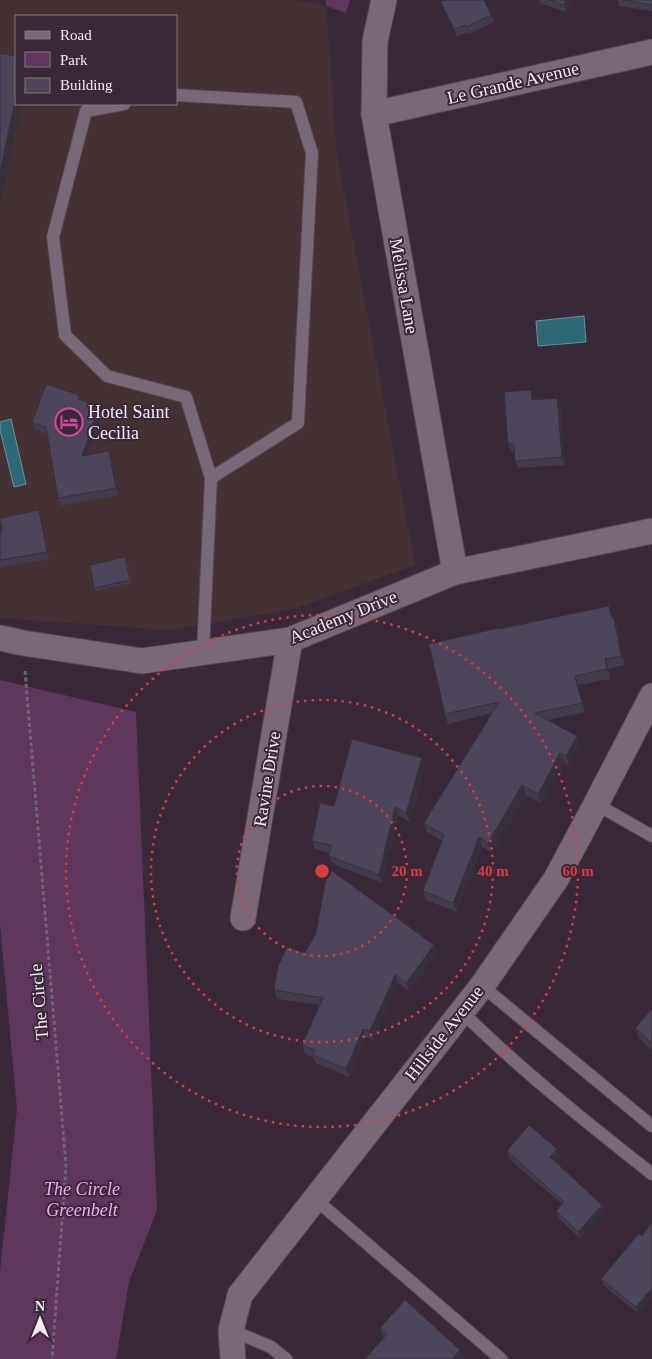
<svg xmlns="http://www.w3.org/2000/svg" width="652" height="1359" font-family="Georgia,serif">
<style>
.commercial{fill:#453131;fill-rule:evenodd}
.green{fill:#5f365d}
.water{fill:#2d6975;stroke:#69909b}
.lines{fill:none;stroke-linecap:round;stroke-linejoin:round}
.service-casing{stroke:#534652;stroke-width:14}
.minor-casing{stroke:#534652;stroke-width:27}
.path{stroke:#726471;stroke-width:3;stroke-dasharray:4 2.5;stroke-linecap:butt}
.service{stroke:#7a6878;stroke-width:12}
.minor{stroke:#7a6878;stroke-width:25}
.wall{fill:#423b4d}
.shaded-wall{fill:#36303e}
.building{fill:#4d4559;stroke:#36303e}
.ring{fill:none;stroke:#d93c3c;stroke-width:2.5;stroke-dasharray:2.5 5}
.labels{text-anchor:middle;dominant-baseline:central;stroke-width:4;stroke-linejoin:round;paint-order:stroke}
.street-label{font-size:18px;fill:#f6ebf5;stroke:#392938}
.poi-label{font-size:18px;fill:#f6ebf5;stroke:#392938;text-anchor:start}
.park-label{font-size:18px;font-style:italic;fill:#faa8f6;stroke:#392938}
.centre{fill:#d93c3c;stroke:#392938;stroke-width:2.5}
.ring-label{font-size:15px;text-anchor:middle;font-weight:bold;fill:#d93c3c;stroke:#392938;stroke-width:4;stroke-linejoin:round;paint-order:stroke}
</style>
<rect width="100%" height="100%" fill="#392938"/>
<path class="commercial" d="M0,0H294L326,6L337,155L415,565L294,609L168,630L0,618ZM16,16H176V104H16Z"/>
<g class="green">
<path d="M326,0H350L346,13L326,6Z"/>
<path d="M0,680L136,712L157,1210L129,1282L116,1359H0V1272L17,1109L0,923Z"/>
</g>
<g class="water">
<path d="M584,316L586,342L538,346L536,321Z"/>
<path d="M11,419L26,484L14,487L0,430V422Z"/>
</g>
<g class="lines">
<g class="service-casing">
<g id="service">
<path d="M176,95L296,102L312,153L298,423L211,478"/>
<path d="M124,104L86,111L53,237L65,335L107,376L186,397L211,478L203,652"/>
<path d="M596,804L652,836"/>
<path d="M482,986L652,1126"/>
<path d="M462,1012C521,1070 586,1122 652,1174"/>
<path d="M315,1199L501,1359"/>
<path d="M231,1330L271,1347L286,1359"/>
</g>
</g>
<g class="minor-casing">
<g id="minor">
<path d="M384,0L375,41L374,114L455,572"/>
<path d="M374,114L652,52"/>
<path d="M0,638L23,643L142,661L290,640L455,572L652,531"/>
<path d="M243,918L290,640"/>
<path d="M233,1359L231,1330L240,1295L482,986L556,879L596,804L652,696"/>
</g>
</g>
<path class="path" d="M25,671L66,1166L52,1359"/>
<use href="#service" class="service"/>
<use href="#minor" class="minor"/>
</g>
<g class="wall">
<path d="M539,0H570L566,12L540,3Z"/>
<path d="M617,0H652V11L619,6Z"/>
<path d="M441,2L491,15L494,22L469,34L467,32L457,37Z"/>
<path d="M534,397V399L560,405L565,465L518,468L515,461V451H511L508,444Z"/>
<path d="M81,400L102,413L88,455L112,458L118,495L61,506L58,498L47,434L35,430L32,423Z"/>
<path d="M39,510L42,518L49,559L0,568V531Z"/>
<path d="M127,561L132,583L96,591L94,588Z"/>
<path d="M613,616L617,627L625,665L608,669L610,679L579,685L585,712L548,720L580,745L569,765L564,762L541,803L526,795L492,852L482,847L457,912L426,900L423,891L442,841L427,832L424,823L492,713L448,724L445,714L499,629Z"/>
<path d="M425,767L410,822L398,815L382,883L333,864L329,856L330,853L315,849L312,841L334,806Z"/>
<path d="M434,945L437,953L409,991L398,983L373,1040L366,1037L349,1077L316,1063L313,1057L305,1054L302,1045L319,1005L277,999L274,990L305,953Z"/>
<path d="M652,1009V1050L639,1038L635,1028Z"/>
<path d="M507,1151L559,1157L555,1161L605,1212L581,1239L558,1218L556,1211L562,1204L509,1159Z"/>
<path d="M642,1236L639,1314L604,1286L601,1279Z"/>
<path d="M380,1328L460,1350L464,1359H365L384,1338Z"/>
</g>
<g class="shaded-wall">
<path d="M566,0H570L566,12L564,5Z"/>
<path d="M16,95V104H21L0,208V174Z"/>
<path d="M531,390L534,397V407L532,400Z"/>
<path d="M557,398L560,405L565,465L562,457Z"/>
<path d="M99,406L102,413L85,463L82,456Z"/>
<path d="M109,451L112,458L118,495L116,488Z"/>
<path d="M39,510L42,518L49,559L47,552Z"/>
<path d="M614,618L617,627L625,665L621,656Z"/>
<path d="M605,659L608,669L610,679L607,669Z"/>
<path d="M575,676L579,685L585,712L582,703Z"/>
<path d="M577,736L580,745L569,765L566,756Z"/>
<path d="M560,753L564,762L541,803L538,794Z"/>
<path d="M422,758L425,767L410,822L406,813Z"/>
<path d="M522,785L526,795L492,852L488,843Z"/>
<path d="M395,807L398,815L382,883L379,875Z"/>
<path d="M479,837L482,847L457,912L453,903Z"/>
<path d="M434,945L437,953L409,991L406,983Z"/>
<path d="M395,975L398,983L373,1040L370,1031Z"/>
<path d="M363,1029L366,1037L349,1077L346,1069Z"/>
<path d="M557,1149L559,1157L553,1164L550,1157Z"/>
<path d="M602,1205L605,1212L581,1239L578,1232Z"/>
<path d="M652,1288V1298L639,1314L636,1307Z"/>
<path d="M460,1350L464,1359H452Z"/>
</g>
<g class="building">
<path d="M446,0H484L491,15L466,27L465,25L454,29L441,2Z"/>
<path d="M549,0H566L564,5Z"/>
<path d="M623,0H652V5Z"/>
<path d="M0,53L16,56V95L0,174Z"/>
<path d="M46,384L79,395L78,399L99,406L82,456L109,451L116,488L58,498L46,427L32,423Z"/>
<path d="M531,390L532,400L557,398L562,457L515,461L514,444H508L504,392Z"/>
<path d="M39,510L47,552L0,560V531H2L0,518Z"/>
<path d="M125,557L130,580L94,588L90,565Z"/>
<path d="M609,606L612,619L614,618L621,656L605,659L607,669L575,676L582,703L535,713L577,736L566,756L560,753L538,794L522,785L488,843L479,837L453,903L423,891L444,835L424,823L499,702L445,714L429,644L499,628V629Z"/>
<path d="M352,739L422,758L406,813L395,807L379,875L329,856L331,845L312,841L320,803L334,806Z"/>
<path d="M328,868L434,945L406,983L395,975L370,1031L363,1029L346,1069L313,1055L315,1050L302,1045L323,998L274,990L278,967L287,947L305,953L316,933Z"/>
<path d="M652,1009V1043L635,1028Z"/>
<path d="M529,1125L557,1149L550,1157L602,1205L578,1232L556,1211L564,1202L507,1151Z"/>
<path d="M652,1223V1288L636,1307L601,1279L639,1233L642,1236Z"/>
<path d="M405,1300L460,1350L452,1359H365L387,1334L380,1328Z"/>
</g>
<g class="ring">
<circle cx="322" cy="871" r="85"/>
<circle cx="322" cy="871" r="171"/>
<circle cx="322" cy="871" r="256"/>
</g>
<defs>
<g id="hotel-ring" transform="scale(1.4375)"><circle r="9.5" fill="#392938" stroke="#d1479c" stroke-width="1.5"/><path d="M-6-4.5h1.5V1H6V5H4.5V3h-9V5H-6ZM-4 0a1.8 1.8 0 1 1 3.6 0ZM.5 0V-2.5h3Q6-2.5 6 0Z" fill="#d1479c"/></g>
</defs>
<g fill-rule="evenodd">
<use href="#hotel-ring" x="69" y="422"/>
</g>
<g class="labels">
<g class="street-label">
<text transform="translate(513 83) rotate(-13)">Le Grande Avenue</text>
<text transform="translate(404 286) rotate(80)">Melissa Lane</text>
<text transform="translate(343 617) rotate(-22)">Academy Drive</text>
<text transform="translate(267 779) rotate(-81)">Ravine Drive</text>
<text transform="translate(39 1002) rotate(-95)">The Circle</text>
<text transform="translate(444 1033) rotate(-52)">Hillside Avenue</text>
</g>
<g class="poi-label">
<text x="88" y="412">Hotel Saint<tspan x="88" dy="21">Cecilia</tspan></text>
</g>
<g class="park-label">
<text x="82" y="1189">The Circle<tspan x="82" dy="21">Greenbelt</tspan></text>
</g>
</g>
<circle cx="322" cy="871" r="8" class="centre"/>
<g class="ring-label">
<text x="407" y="876">20 m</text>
<text x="493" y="876">40 m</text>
<text x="578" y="876">60 m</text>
</g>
<rect x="15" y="15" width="162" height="90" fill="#392938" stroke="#857784"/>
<rect x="25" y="31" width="25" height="8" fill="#7a6878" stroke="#857784"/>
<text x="60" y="40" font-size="15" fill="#f6ebf5">Road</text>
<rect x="25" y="52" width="25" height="15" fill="#5f365d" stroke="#857784"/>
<text x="60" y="65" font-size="15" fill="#f6ebf5">Park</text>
<rect x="25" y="78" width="25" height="15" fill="#4d4559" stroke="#857784"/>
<text x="60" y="90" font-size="15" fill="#f6ebf5">Building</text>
<g transform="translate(40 1319)" stroke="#392938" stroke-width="4" paint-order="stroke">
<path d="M0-4L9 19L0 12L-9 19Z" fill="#f6ebf5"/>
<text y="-8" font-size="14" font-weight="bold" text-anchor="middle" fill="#f6ebf5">N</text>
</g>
</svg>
